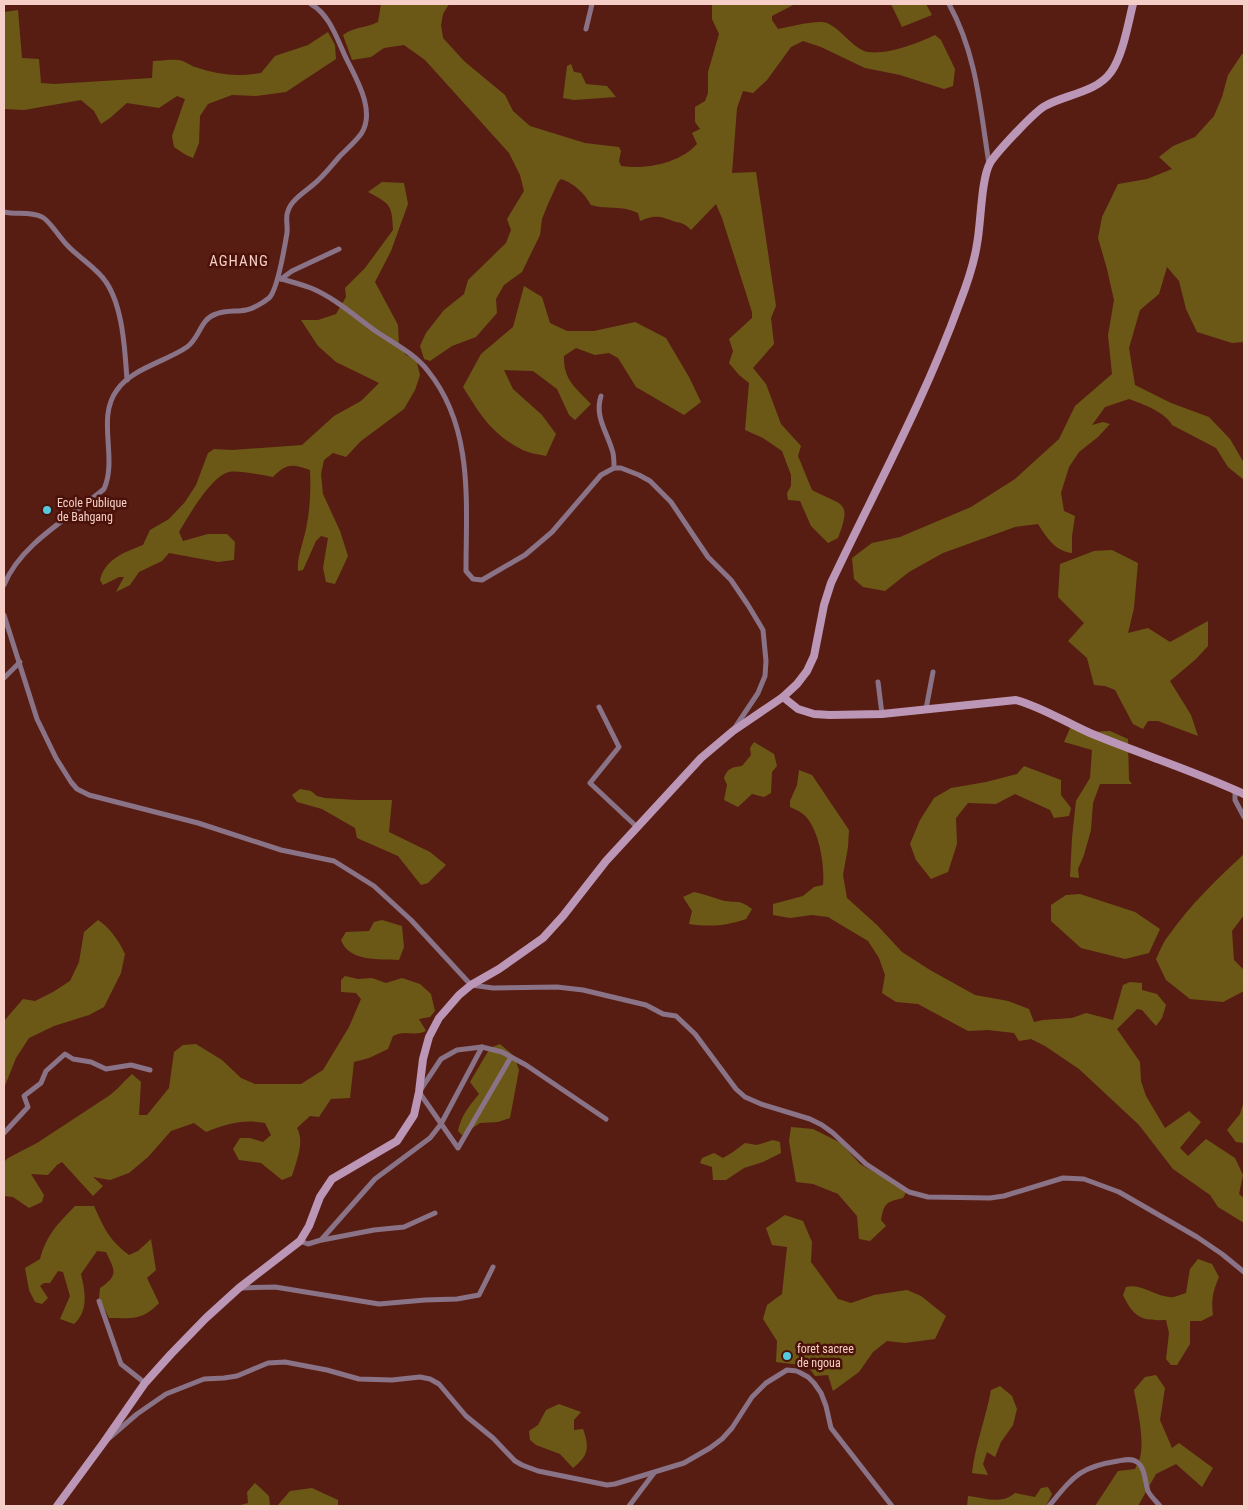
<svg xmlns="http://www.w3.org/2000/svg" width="1248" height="1510" font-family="'Roboto Condensed',sans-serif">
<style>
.green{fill:#6c5816}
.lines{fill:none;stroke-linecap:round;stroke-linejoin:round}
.street{stroke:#8a7387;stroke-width:5}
.secondary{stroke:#bc96b6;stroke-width:8}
.poi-dot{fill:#55cadf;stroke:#4b1209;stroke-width:2}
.labels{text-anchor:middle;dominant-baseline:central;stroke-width:5;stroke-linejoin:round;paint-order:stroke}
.poi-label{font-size:12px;fill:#f5cfc7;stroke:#4b1209;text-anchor:start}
.quarter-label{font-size:15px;letter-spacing:1px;fill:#f5cfc7;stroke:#4b1209}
</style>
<rect width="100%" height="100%" fill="#571d13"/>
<g class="green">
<path d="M381,4H449L443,14L441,25L443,38L464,61L505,95L513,111L530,126L585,143L619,147L621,151L619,161L621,166C646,170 680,163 697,144L692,133L700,129L695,122V107L705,101L708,93V72L719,34L712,19V4H795L772,16V20L778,29C789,27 817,19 827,23C841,29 850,45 864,51C882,57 919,43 935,35L941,40L955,69L953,86L944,89L900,75L865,68L821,47L803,41L791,47L767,80L753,93L743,91L737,108L732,173L756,172L776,306L771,318L774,344L753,368L766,384L781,424L801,446L798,456L812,490C841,506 853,499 838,538L828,543L811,526L800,501L788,500L787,493L791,486V475L782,451L763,438L745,430L749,383L739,375L729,363L733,351L729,339L752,318V312L722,218L716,204L691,230C684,222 682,224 673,221C659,216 655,215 640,221L638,213C621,205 608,210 591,205C585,194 574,183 561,179L558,182L548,204L542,219L540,235L522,272L504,285L496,299L497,313L476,337L452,346L430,361L424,359L420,346L426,333L444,310L464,294L468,280L506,243L511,230L507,219L524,191L520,175L509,153L425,60L404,45L384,48L371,57L352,60L343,35C353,27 366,28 378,22Z"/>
<path d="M891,4H926L932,15L902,27Z"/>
<path d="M18,10L22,58L39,59L41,83L54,84L152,78L153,61C161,61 169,59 177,60C184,60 189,65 195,67C218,75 238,77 261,73L275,56L308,45L328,32L335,45L336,59L286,92L256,96L232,95L208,104L200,116L199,143L193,158L186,155L174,147L172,136L185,99L177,96L159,108L127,103L110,118L101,124L94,111L81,100L24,110L4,109V12Z"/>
<path d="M1242,54H1244V342L1232,343L1197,332L1186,309L1179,281L1167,267L1159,294L1140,310L1129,348L1135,385L1171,403L1209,417L1230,439L1244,463V480L1228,467L1216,448L1172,425C1165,412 1143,404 1129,399L1105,407L1092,425L1103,422L1110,424L1098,437L1079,452L1069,467L1061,493L1064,511L1075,516L1072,536V553C1055,551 1047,538 1038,524L1015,527L943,553L909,572L885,591L863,587L854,579L852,558L872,543L900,537L971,507L1015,479L1059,439L1075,406L1112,374L1108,335L1114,300L1107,269L1098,238L1102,217L1118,184L1147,179L1172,169L1159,157L1173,146L1195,137L1214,116L1222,97L1228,75Z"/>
<path d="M571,64L574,72L581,73L586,84L607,86L616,97L574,100L563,98L567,66Z"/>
<path d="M382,182L404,183L408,204L391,251L375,282L398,325L399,346L406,355L416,359L420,375L415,390L404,409L361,441L346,457L333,453L324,460L321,474L323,494L340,531L348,556L335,584L326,582L323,568L328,538L321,536L316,541L303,570L298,571C297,556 303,544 306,529C310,509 311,491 310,470C292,464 287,463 273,477C262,475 238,470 229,472C211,476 188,517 179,532L183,541L208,534H227L235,542L234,560L218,562L169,553L162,561L139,572L130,585L116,592L124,577H119L103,585L100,580C105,559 125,552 143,545L150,530L169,519L185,502L196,485L208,453L214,449L232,450L302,445L334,416L361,401L379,383L336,362L318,346L301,320H318L336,314L346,297L345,288L365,268L393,230C392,204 390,204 368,192Z"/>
<path d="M524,286L542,297L550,323L567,331H594L635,322L666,338L689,377L701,402L684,415L636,387L618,358L609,353L595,355L576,348L564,356C563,380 576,388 591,404L575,420L569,415L557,389L533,371L504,370L513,389L542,415L556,434L546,456C537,454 527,453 519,448C491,433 480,414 463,387L481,354L513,327Z"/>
<path d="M1112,550L1138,563L1134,608L1128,633L1148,628L1170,642L1208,621V646L1196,659L1170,681L1191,715L1198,736L1158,721H1148L1143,729L1133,724L1115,690L1105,686L1094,685L1087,658L1068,641L1084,623L1058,597L1060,564L1094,551Z"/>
<path d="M1071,726L1089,732L1110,731L1128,739L1129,780L1132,784H1100L1093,803L1091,830L1084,855L1078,869L1079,878L1070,877L1072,838L1076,801L1090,778L1092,750L1064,742Z"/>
<path d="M754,742L774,754L777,766L772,772L771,793L764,797L752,794L738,807L724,800L727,785L724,778C727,768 733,767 742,766L751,755L750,748Z"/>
<path d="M1024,766L1061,780V795L1071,808L1069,816L1054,818L1050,810L1015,794L996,804L968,803L956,818L957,844L948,872L931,879L916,860L910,844L920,820L934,798L951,788L986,782L1017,774Z"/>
<path d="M799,770L812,775L849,830L848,847L843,875L847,898L877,925L902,952L930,970L975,995L1008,1001L1029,1009L1034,1022L1043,1020L1072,1018L1086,1013L1113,1020L1123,985L1130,982L1142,983V990L1157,994L1166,1005L1162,1018L1156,1026L1142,1010L1137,1009L1117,1029L1140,1062L1141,1081L1146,1096L1165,1128L1189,1111L1201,1122L1180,1148L1188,1156L1206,1139L1235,1158L1243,1175L1239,1194L1244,1198V1223L1218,1207L1210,1195L1173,1169L1139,1125L1079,1069L1045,1046L1031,1039L1019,1041L1014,1033L988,1030L968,1031L918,1004L896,1002L882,993L885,975L879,958L868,941L828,917L812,915L790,918L773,915V904L803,896L814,887L823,885C825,865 819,827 803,814C800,811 794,809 790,807V801L797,785Z"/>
<path d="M300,789L311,791L317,796L325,798L357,800H392L389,832L430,852L446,865L428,883L421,885L398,856L357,838L355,828L322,809L297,802L292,795Z"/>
<path d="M1244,854V915L1232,931L1234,960L1244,970V991L1223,1002L1190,999L1166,980L1156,959C1160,951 1163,942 1169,935C1190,905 1217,879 1244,854Z"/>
<path d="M694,892C704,894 712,897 721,900C735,904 738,898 752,909L746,919C726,926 710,927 689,924L692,911L683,897Z"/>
<path d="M1080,894L1135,912L1160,929L1149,953L1125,959L1081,948L1051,921V905L1066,895Z"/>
<path d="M98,920C110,928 119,941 125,954L121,973L104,1007L89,1015L54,1026L29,1038L16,1058L4,1088V1021L23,999L35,1001L53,992L70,981L79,962L84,932Z"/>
<path d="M382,920L402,926L404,947L399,960C380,959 349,962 341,940L346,932L369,931L374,922Z"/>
<path d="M345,976L358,979L372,978L386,983L402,978L420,984L431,994L435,1011L430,1017L419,1019L426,1031C412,1037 407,1029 393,1036L388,1049L369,1058L354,1062L350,1098L331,1099L319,1117L310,1116L297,1128C305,1142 296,1162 292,1176L282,1180L261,1163L239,1160L233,1149L240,1138H250L263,1142L271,1135L265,1123C243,1119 226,1124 206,1132L194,1123L171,1131L148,1157L129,1173L110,1180L93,1177L103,1186L93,1196L62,1162L57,1165L48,1175L31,1174L44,1195L42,1202L29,1208L13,1197L4,1196V1162L8,1158L37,1143L104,1099C115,1093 122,1083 132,1074L141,1082L139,1115H147L169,1088L174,1052L183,1045L196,1044L222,1060L241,1078L255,1084H301L323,1070L349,1027L361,999L356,993L341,992V980Z"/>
<path d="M500,1044L514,1056L519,1070L510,1118L498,1122L480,1123L462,1135L458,1131C461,1116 469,1106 479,1094L470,1082L490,1048Z"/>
<path d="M1244,1101V1143L1236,1142L1227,1130L1240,1114Z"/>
<path d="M791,1127L813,1129L841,1143L860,1164L907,1191L903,1198C886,1202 884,1203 881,1220L886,1226L870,1241L859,1239L857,1216L838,1194L813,1184L796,1182L789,1141Z"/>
<path d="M773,1140L780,1142L781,1153L763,1162L744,1168L726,1180H713L712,1167L700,1163L702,1158L714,1153L723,1158L733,1152L745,1143L757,1145Z"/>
<path d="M75,1206H94C104,1228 109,1240 129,1255L138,1251L151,1239L156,1270L147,1278L159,1303C142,1321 132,1318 109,1318L99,1298L100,1288C119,1275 115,1271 106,1252L97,1251L81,1274C85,1292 89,1310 74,1324L60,1319L70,1296L63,1272L58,1271L50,1283H44L40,1286L48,1298L42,1304L35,1302L29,1290L25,1268L40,1259C47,1234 57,1225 75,1206Z"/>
<path d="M785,1215L803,1221L812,1242L811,1262L838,1299L851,1303L874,1295L907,1290L921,1296L946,1316L935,1339L905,1343L887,1341L873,1352L859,1372L833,1391L828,1375L815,1376L808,1366L776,1362L777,1341L763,1319L767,1305L782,1294L787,1247L772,1245L766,1228Z"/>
<path d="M1198,1259L1212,1264L1219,1277C1213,1291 1211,1300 1213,1315L1201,1321H1190V1344L1177,1365H1171L1166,1359L1169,1333L1166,1320C1142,1321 1134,1318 1123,1295L1126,1287C1143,1283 1158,1299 1174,1297C1178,1296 1182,1294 1186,1293L1190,1269Z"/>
<path d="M1156,1375L1165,1388L1160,1420L1172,1448L1179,1443L1213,1468L1202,1487L1176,1464L1156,1474L1138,1506H1095L1118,1471L1135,1469C1137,1465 1139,1461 1140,1458C1145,1441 1137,1407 1134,1390L1145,1377Z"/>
<path d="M1000,1386L1012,1396L1017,1409L1013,1425L1001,1442L995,1457L987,1452L983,1464L988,1475L972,1473C975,1445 986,1418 991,1390Z"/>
<path d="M559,1404L581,1412L574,1420V1430L583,1429C590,1448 588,1456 573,1468L560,1454L536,1445L530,1440L529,1431L538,1425L546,1410Z"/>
<path d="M255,1483L269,1496L270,1506H237L248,1503L247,1492Z"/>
<path d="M1048,1487L1052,1494L1046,1506H967L968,1496C985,1498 1001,1505 1015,1493L1035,1497L1041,1488Z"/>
<path d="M312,1488L338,1500V1506H277L290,1491Z"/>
</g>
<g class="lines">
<g class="street">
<path d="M949,4C977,55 980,108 989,164"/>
<path d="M586,29L592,4"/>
<path d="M4,212C16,215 30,211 42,217C49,220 60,238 67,245C79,258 97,268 106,282C123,307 125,351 127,380"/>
<path d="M278,278C289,281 300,284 311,288C335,298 356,317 377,332C395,344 415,354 428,371C474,428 466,503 466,571L473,579L482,580L525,555L552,532L601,475L614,468H621L639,475L650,481L671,502L708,557L731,580L748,605L763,630L766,661L765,676L758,693L734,729"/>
<path d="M281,279L292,271L339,249"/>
<path d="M601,396C594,417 608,433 613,453C614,458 614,463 614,468"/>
<path d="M4,585C21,543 71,517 104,489C118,458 96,418 117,390C131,369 167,361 187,347C200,338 200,319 216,314C226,310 236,312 246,310C253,309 264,302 269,298C277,291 285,245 287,233C288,226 285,217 288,211C291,200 306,191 314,184C324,176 331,166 340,156C347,149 355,142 361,134C376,112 357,80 347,60C337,40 331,16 311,4"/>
<path d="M4,615L37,719L56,758L71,782L77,789L89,795L198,823L281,850L334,861L374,886L411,920L471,985L493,988L557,987L583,990L646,1005L663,1014L676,1016L695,1034L736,1089L745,1097L761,1104L810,1119L822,1125L833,1133L866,1164L909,1192L928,1197L990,1198L1004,1196L1063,1178L1084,1179L1119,1192L1197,1237L1222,1254L1244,1272"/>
<path d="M4,678L20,662"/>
<path d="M878,682L882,714"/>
<path d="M599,707L619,747L590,783L637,827"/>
<path d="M926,709L933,672"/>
<path d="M1235,790V800L1244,817"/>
<path d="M511,1057L458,1148L419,1092L441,1059L457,1050L482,1047L502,1052L526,1065L606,1119"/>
<path d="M4,1133L28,1107L24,1096L41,1083L46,1071L65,1054L73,1059L91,1062L106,1069L131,1065L150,1070"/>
<path d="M322,1240L374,1230L404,1227L435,1213"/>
<path d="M300,1241L308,1244L321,1240L375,1179L430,1138L441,1124L482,1047"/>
<path d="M240,1288L275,1287L379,1304L425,1300L457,1299L479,1295L493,1267"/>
<path d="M99,1301L121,1364L145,1383"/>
<path d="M108,1439L137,1414L166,1394L204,1379L224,1378L237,1376L268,1363L285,1362L327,1370L359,1379L392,1380L420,1377L430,1379L439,1384L466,1416L493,1438L515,1461L522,1465L538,1471L607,1485L615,1484L684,1463L710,1448L722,1439L732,1428L752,1397L766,1383L787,1370L797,1371L808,1377L814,1383L821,1393L826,1406L831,1428L892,1506"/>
<path d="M629,1506L654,1473"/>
<path d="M1049,1506C1073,1477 1079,1467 1118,1461C1124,1460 1132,1458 1137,1462C1145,1467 1145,1482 1148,1491C1151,1497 1156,1501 1160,1506"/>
</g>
<g class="secondary">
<path d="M783,697L798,709L814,714L830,715L882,714L1016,700C1042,707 1065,722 1090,733C1141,754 1194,771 1244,794"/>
<path d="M57,1506L104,1442L145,1383L171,1354L206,1318L239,1288L300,1241L309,1226L320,1197L332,1179L397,1141L414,1115L419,1092L423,1059L429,1037L439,1018L459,995L471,985L499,969L543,938L563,916L606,861L701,758L733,731L783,697L797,684L807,671L814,656L824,605L831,583C875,490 925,399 960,302C967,284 974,264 977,244C981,224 981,179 990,163C997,152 1034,112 1045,106C1066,94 1096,93 1111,72C1123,55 1128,24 1133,4"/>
</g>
</g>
<g class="poi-dot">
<circle cx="47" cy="510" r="5"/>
<circle cx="787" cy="1356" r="5"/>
</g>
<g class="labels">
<g class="poi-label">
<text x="57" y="503">Ecole Publique<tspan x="57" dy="14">de Bahgang</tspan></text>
<text x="797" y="1349">foret sacree<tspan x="797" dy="14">de ngoua</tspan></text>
</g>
<g class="quarter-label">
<text x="239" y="261">AGHANG</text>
</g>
</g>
<rect width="1248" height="1510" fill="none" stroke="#f5cfc7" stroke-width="10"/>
</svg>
